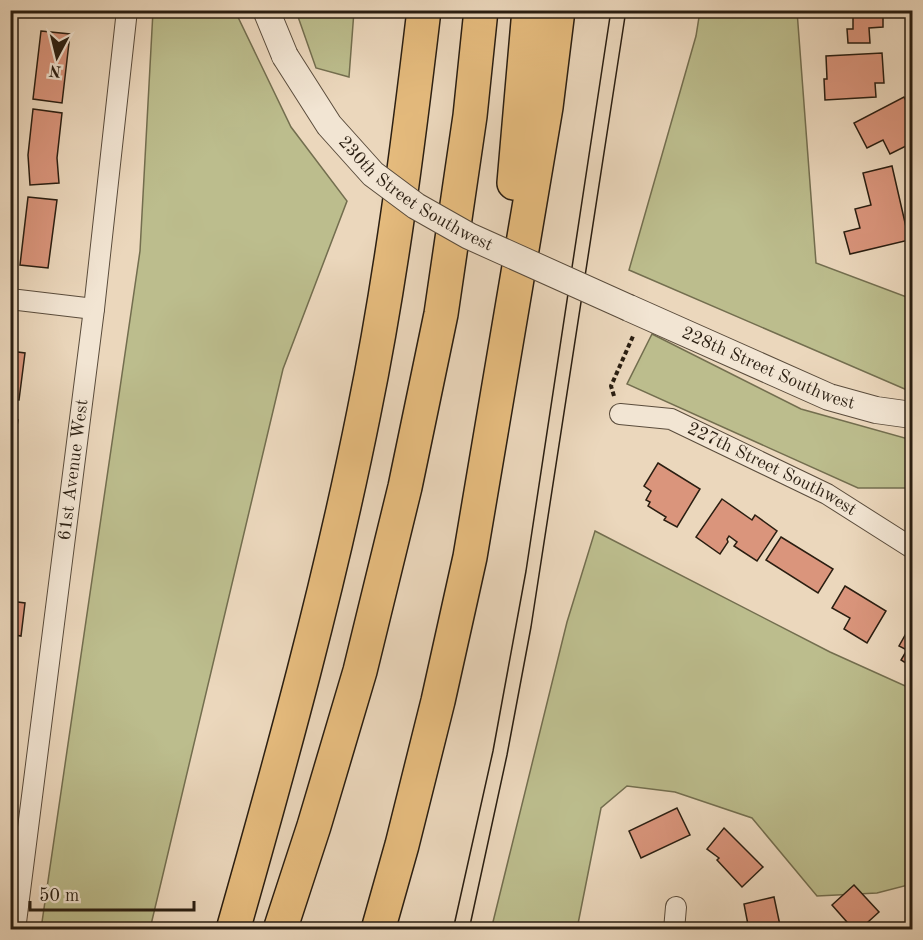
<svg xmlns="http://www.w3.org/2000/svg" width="923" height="940" font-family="'Old Standard TT',serif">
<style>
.green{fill:#bcbd8d;stroke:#736e4f;stroke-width:1.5}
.building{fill:#da957c;stroke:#2a1e11;stroke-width:1.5}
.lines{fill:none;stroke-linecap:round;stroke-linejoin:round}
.minor-casing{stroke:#5a4c3c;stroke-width:22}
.tertiary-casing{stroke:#5a4c3c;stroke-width:28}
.motorway-casing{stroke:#2a1e11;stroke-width:36}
.path{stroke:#2a1e11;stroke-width:4;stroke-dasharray:4.5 3;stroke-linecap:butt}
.minor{stroke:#f2e5d3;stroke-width:20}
.tertiary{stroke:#f2e5d3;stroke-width:26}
.motorway{stroke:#e6bc7e;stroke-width:33}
.tram{stroke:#2a1e11;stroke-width:1.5}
.tertiary-bridge-casing{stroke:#5a4c3c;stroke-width:28;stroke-linecap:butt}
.tertiary-bridge{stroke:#f2e5d3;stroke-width:26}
.labels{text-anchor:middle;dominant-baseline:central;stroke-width:5;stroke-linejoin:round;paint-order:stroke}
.street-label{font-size:18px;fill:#2a1e11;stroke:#f2e5d3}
</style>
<rect width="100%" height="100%" fill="#ebd7bc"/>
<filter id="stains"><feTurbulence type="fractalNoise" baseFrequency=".00333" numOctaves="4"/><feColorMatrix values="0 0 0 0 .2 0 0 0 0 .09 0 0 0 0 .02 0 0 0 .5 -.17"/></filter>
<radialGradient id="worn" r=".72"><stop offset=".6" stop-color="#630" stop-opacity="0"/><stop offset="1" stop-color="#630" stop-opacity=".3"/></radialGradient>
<g class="green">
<path d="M153,11H235L291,127L347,201L283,369L150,929H41L140,251Z"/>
<path d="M296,11H354L349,77L316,68Z"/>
<path d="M700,11H797L816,263L912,299V391L907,390L629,270L696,36Z"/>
<path d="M652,334L801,409L912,440V488H858L627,384Z"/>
<path d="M595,531L830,652L912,689V884L877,893L817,896L752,818L675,792L627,786L601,808L577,929L491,930L567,622Z"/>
</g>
<g class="building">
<path d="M853,10H883V27L869,28L870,43H848L847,29H853Z"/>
<path d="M41,31L70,34L62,103L33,99Z"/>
<path d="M882,53L884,83H875L876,97L825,100L824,79H827L826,56Z"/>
<path d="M904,97L912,113V143L890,154L883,140L867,148L854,123Z"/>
<path d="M33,109L62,113L57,158L59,183L30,185L28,155Z"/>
<path d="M892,166L909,240L850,254L844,232L860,228L855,209L871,205L863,173Z"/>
<path d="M28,197L57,200L48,268L20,265Z"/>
<path d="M10,351L25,353L19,400L10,399Z"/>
<path d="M10,419L18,420L10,469Z"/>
<path d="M658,463L700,489L677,527L664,520L666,517L648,506L650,502L646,500L651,491L644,486Z"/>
<path d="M722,499L752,520L755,515L777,531L757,561L734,546L737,542L729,536L727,539L728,542L720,554L696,537Z"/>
<path d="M781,537L833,569L818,593L766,560Z"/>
<path d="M845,586L886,611L867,643L844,629L850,618L832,608Z"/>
<path d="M10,601L25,603L21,636L10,634Z"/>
<path d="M912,623V667L901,660L907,650L899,646Z"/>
<path d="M677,808L690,835L641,858L629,831Z"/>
<path d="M724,828L763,867L742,887L717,860L719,858L707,849Z"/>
<path d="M854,885L879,912L868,922L875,930H854L832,905Z"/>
<path d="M774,897L781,930H749L744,904Z"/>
</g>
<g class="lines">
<g class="minor-casing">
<g id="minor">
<path d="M10,299L94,309"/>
<path id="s1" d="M620,414L671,419L827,494L912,548"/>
<path id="s2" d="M15,930L94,309L127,10"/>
<path d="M674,930L676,907"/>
</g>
</g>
<g class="tertiary-casing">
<g id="tertiary">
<path d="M266,10L285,56"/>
<path id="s3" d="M629,308L829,397L876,410L912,415"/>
</g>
</g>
<g class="motorway-casing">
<g id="motorway">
<path d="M514,183L529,10"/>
<path d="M233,930C282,758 329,587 364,412C391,280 408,145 424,10"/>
<path d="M280,930L314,826L360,671L405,487L441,314L470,116L481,10"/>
<path d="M378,930L402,845L438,701L470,557L546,107L558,10"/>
</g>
</g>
<path class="path" d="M614,396L611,386L634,334"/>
<use href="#minor" class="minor"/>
<use href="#tertiary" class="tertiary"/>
<use href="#motorway" class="motorway"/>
<g class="tram">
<path d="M453,930L493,751L526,571L611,10"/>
<path d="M469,930L507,755L531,627L626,10"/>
</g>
<g class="tertiary-bridge-casing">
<g id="tertiary-bridge">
<path id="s4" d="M285,56L329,125L373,174L416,206L469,236L629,308"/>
</g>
</g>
<use href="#tertiary-bridge" class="tertiary-bridge"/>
</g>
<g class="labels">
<g class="street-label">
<text stroke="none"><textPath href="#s4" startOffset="194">230th Street Southwest</textPath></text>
<text stroke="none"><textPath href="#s3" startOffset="152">228th Street Southwest</textPath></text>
<text stroke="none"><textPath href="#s2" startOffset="464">61st Avenue West</textPath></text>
<text stroke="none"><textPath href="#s1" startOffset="164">227th Street Southwest</textPath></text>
</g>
</g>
<rect width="923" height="940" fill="none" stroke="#ebd7bc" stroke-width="36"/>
<rect x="12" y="12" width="899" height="916" fill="none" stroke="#2a1e11" stroke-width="3"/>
<rect x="18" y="18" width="887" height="904" fill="none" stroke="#2a1e11" stroke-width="1.5"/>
<g transform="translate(57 57) rotate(187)" stroke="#f2e5d3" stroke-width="4.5" paint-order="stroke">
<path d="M0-4.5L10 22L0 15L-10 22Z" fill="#2a1e11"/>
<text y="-9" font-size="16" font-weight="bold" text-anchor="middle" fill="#2a1e11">N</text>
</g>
<path d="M30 901v9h164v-9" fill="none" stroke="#2a1e11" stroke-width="3"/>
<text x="39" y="901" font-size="18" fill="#2a1e11" stroke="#f2e5d3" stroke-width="4.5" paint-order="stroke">50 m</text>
<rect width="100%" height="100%" filter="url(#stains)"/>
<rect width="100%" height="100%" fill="url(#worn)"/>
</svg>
